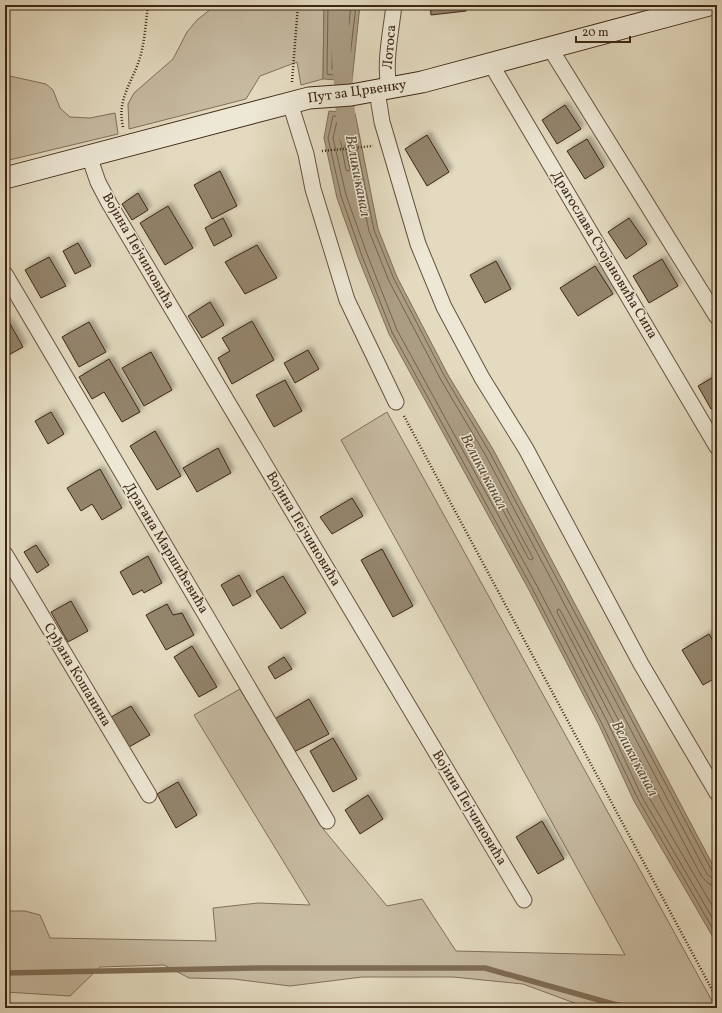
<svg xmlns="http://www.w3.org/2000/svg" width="722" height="1013" font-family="Vollkorn,serif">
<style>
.green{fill:#c7bba2;stroke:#82705a}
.water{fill:#ab9d84;stroke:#7f6d56}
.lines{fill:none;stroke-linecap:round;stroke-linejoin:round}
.shore{stroke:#74624b;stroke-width:1}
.stream{stroke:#7f6d56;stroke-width:5.5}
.canal{stroke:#ab9d84;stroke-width:19}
.building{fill:#93846c;stroke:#3d2612;filter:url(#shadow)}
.street-casing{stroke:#66533d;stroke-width:17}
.secondary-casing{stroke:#3d2612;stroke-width:23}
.path{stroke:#3d2612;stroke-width:2.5;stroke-dasharray:1 2;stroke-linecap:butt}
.street{stroke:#ede7d5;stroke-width:15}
.secondary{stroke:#ede7d5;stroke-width:21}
.labels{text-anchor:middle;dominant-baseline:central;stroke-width:3;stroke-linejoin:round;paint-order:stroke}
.street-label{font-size:14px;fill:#3d2612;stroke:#ede7d5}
.water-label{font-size:15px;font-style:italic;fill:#5e4a34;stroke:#ede7d5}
</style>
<defs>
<filter id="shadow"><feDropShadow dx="3.5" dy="-3.5" stdDeviation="2" flood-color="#0004"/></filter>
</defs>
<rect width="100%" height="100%" fill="#e3dabf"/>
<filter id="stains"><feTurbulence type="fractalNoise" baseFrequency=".005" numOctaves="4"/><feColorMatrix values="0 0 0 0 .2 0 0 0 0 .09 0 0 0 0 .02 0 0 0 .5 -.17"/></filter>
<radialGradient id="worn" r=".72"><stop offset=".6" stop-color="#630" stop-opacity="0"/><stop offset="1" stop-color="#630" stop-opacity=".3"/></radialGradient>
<g class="green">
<path d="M216,5H324L323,79L301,85L297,62L260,76L246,99L129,129L128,104L134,93L173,59L187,32L197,20Z"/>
<path d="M5,75L46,84L53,90L60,108L70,117L90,118L115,113L118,134L5,161Z"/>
<path d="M387,412L716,1008H588L523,984L453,977H362L290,986L233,979L189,978L164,965L100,967L70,996L5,992V911H25L40,915L50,938L216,941L213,908L258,903L310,905L194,715L240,689L324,830L387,906L422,899L456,951L625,955L341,440Z"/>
</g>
<g class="water">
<path d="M324,5H360L352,81L323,79Z"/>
<path d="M329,111L355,113L378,229L397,277L448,375L494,451L717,873V944L634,801L599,725L529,590L389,334L358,257L337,198L324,138Z"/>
</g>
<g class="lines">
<g class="shore">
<path d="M328,5L327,74L346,77L348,75L356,5"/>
<path d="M333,5L332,69L342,71L344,69L351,5"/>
<path d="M342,134L350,169L349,171L346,170L340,138Z"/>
<path d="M466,439H469L533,558L532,560L529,559Z"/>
<path d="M717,874L712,871L490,453L445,377L394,279L374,230L351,118L333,116L328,138L341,196L362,256L392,332L532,588L602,724L638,799L717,936"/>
<path d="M717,879L712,878L707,874L486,456L441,380L389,281L369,231L347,123L337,121L333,138L346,195L367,254L397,330L537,586L607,721L642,797L717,926"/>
<path d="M717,885L709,884L702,877L560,610L558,609L557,612L612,719L647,794L717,914"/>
</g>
<path class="stream" d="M5,973L256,968H485L613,1004L632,1008"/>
<path class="canal" d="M340,5L339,19L346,121L349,137"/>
</g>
<g class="building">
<path d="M430,5H466V11L431,15Z"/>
<path d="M565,105L581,129L557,144L542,120Z"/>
<path d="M427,135L449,172L427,186L405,149Z"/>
<path d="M587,139L604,167L585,179L567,151Z"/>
<path d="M220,171L237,206L212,219L194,185Z"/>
<path d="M138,193L148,210L132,220L122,204Z"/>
<path d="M168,206L193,248L165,265L140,223Z"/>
<path d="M223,218L232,236L214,246L205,228Z"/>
<path d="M629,218L647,244L626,259L608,232Z"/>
<path d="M78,243L91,266L75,274L63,251Z"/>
<path d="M257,245L277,278L245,294L225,262Z"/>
<path d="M49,257L66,286L41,298L25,270Z"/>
<path d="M662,259L678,286L649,303L633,276Z"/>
<path d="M496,261L511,289L485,303L470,275Z"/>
<path d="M595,266L613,294L578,316L560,288Z"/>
<path d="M210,302L224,325L202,338L188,316Z"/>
<path d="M252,321L274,360L232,384L218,358L230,351L222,338Z"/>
<path d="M9,322L23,347L5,357V324Z"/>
<path d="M89,322L106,352L79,367L62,337Z"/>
<path d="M308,350L319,369L295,383L284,363Z"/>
<path d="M151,352L172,390L144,406L122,368Z"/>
<path d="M109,359L140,412L122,422L104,392L92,399L79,377Z"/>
<path d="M717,375V405L711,409L698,386Z"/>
<path d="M285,380L302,411L274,427L256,395Z"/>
<path d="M51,412L64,434L48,444L35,421Z"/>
<path d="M155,431L181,476L157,490L130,446Z"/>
<path d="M218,448L231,473L197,492L183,468Z"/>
<path d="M100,469L122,508L102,520L92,504L81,511L67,488Z"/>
<path d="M352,498L363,516L332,534L320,517Z"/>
<path d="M36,545L49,565L37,573L24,552Z"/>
<path d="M382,549L413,606L393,617L361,560Z"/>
<path d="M148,556L162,583L144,593L142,590L133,595L120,572Z"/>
<path d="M239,575L251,596L233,606L221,585Z"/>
<path d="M283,576L306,613L281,629L256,591Z"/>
<path d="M71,601L88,631L68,642L51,612Z"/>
<path d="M167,604L173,615L182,613L194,635L166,650L146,615Z"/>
<path d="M709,634L717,648V677L703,685L682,650Z"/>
<path d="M192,646L217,687L199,697L174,657Z"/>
<path d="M284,657L292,669L275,679L268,667Z"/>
<path d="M309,699L329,734L292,753L273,720Z"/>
<path d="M131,706L150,735L129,747L111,717Z"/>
<path d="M333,738L357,779L333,792L310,751Z"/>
<path d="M178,782L197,815L176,828L157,794Z"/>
<path d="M368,795L383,819L360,834L345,810Z"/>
<path d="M542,821L564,859L538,874L516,837Z"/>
</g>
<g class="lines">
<g class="street-casing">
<g id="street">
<path d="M550,48L717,317"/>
<path d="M491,64L717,447"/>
<path d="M389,89C384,62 391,32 394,5"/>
<path d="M377,91L382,122L418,244L444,307L482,378L526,449L641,664L717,793"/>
<path d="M290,103L306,154L313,189L347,300L396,402"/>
<path d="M89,156L98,182L109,203L524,900"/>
<path d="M5,274L327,821"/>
<path d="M5,554L149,795"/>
</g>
</g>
<g class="secondary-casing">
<path id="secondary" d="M5,178L309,98L351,95L422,82L709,5"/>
</g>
<g class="path">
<path d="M292,82L298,5"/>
<path d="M123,127C116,98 134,81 141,54C145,38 146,21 148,5"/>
<path d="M322,151L373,146"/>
<path d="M404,416L717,999"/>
</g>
<use href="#street" class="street"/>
<use href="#secondary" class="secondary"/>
</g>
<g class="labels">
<g class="street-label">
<text transform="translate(390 47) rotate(-85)">Лотоса</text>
<text transform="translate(357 92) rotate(-8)">Пут за Црвенку</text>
<text transform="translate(138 251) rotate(60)">Војина Пејчиновића</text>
<text transform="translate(604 255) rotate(59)">Драгослава Стојановића Сипа</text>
<text transform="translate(303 529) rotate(59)">Војина Пејчиновића</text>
<text transform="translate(166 548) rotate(59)">Драгана Маршићевића</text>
<text transform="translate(77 675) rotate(59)">Срђана Кошанина</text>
<text transform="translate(469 808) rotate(59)">Војина Пејчиновића</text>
</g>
<g class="water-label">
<text transform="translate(357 176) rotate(79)">Велики канал</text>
<text transform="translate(483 472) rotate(62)">Велики канал</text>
<text transform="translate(634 759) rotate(62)">Велики канал</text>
</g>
</g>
<rect width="722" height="1013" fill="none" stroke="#e3dabf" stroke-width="20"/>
<rect x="6" y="6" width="710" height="1001" fill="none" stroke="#3d2612" stroke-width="2"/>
<rect x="10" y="10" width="702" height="993" fill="none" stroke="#3d2612"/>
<path d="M576 36v6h54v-6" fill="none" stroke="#3d2612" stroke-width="2"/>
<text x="582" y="36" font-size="12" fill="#3d2612" stroke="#ede7d5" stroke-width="3" paint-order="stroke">20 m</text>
<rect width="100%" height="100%" filter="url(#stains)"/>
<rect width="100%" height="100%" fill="url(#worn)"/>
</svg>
